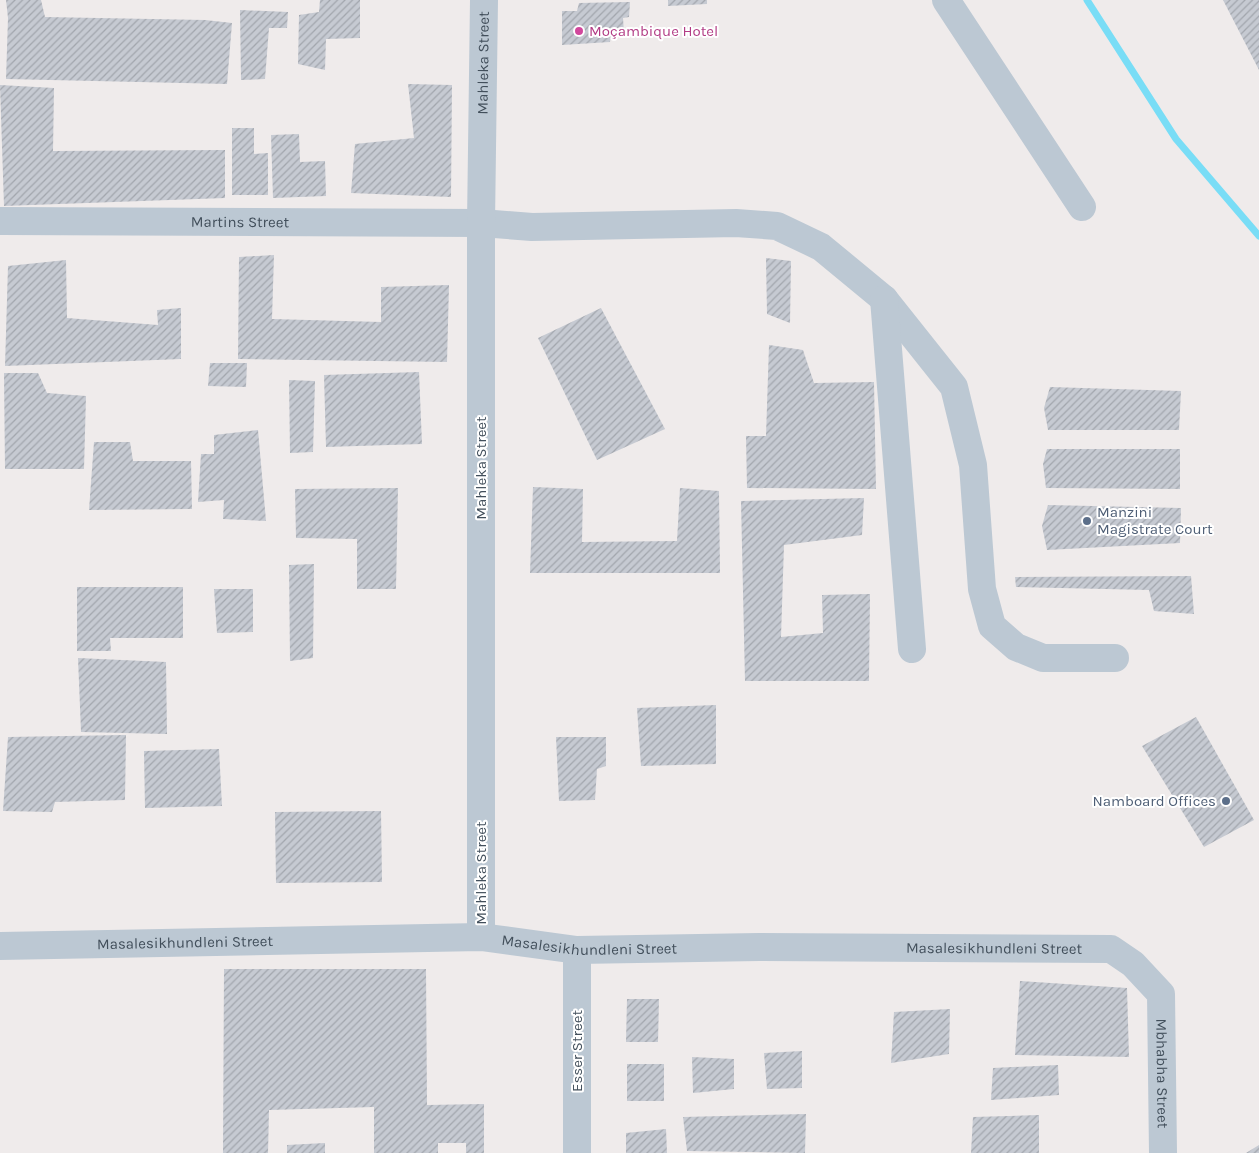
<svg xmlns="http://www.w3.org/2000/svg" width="1259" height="1153" font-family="Karla,sans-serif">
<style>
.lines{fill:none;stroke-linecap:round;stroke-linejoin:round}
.stream{stroke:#79ddf6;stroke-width:7}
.building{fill:url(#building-hatch)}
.minor{stroke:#bcc8d3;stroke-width:28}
.hotel-dot{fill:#d1479c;stroke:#fff;stroke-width:2}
.service-dot{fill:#5c6f8a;stroke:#fff;stroke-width:2}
.labels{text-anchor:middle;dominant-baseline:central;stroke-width:4;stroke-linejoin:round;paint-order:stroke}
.hotel-label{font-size:15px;fill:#b23c85;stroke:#fff;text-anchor:start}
.street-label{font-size:15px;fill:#424f5b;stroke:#fff}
.service-label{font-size:15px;fill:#4e5e75;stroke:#fff;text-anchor:start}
</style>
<defs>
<pattern id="building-hatch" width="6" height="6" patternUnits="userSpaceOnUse" patternTransform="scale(1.25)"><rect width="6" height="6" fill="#c6cad2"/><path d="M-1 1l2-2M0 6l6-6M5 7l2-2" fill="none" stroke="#a2a6ad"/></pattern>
</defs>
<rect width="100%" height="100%" fill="#efebeb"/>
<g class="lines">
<path class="stream" d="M1087,0L1176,139L1259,236"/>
</g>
<g class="building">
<path d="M6,0H41L45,17L205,20L232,23L227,84L6,79L8,18Z"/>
<path d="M320,0H360V38L326,39L325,70L298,64L299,15L319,12Z"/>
<path d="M668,0H707V4L668,6Z"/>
<path d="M1223,0H1259V70Z"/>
<path d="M630,2L629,17L623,18L624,33L611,35L610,42L562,45V11H577L579,3Z"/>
<path d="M240,10L288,12L287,28H269L265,79L241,80Z"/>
<path d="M408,84L452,85L451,197L351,193L355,144L414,138Z"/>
<path d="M0,85L54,88L53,151L225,150V198L4,206Z"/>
<path d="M232,128H254V154L268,153V195H232Z"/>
<path d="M299,134L300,162L325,161L326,196L273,198L271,135Z"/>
<path d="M274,255L272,319L381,322V287L449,285L447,362L238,359L239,257Z"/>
<path d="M766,258L791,261L790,323L767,314Z"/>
<path d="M66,260L67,318L158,325L157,310L181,308V359L5,366L8,266Z"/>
<path d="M601,308L665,429L597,460L538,338Z"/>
<path d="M769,345L803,350L814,383L874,382L876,489L747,488L746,436H766Z"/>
<path d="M210,363H247L246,387L208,386Z"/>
<path d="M419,372L422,444L326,447L324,375Z"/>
<path d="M4,373H38L47,393L86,396L84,469H5Z"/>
<path d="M289,380L315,381L313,452L290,453Z"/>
<path d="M1050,387L1181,391L1179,430H1048L1044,408Z"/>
<path d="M258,430L266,521L223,519L224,500L198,502L201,454H214V435Z"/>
<path d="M94,442H130L133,461H191L192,509L89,510Z"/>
<path d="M1047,449H1180V489L1046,488L1043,464Z"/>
<path d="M533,487L583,489L582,542L677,541L680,488L719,491L720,573H530Z"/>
<path d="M398,488L396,589H357V539L296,538L295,489Z"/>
<path d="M864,498L862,535L784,545L781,637L823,633L822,595L870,594L869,681H745L741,501Z"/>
<path d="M1048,505L1181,508L1180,543L1047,550L1042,526Z"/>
<path d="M314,564L313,658L290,661L289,565Z"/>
<path d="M1191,576L1194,614L1154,611L1149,590L1016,587L1015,577Z"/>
<path d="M77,587H183V638H110L111,651H77Z"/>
<path d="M214,589H253V632L217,633Z"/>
<path d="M78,658L166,662L167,734L81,732Z"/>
<path d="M716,705V764L641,766L637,708Z"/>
<path d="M1196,717L1254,820L1204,847L1142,746Z"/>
<path d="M126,735L125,800L55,802L52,812L3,811L8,737Z"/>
<path d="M556,737H606V766L597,769L595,800L559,801Z"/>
<path d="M219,749L222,806L145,808L144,751Z"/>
<path d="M381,811L382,882L276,883L275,812Z"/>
<path d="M224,969H426L427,1105L484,1104V1153H466V1143H438V1153H374V1107L269,1110L268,1153H223Z"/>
<path d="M1020,981L1127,988L1129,1057L1015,1055Z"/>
<path d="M627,999H659L658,1042H626Z"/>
<path d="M950,1009L949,1054L891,1063L894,1012Z"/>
<path d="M802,1051V1088L767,1089L764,1053Z"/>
<path d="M692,1057L734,1059V1089L693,1093Z"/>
<rect x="627" y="1064" width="37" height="37"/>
<path d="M1058,1065L1059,1095L991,1100L993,1068Z"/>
<path d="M806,1114L805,1153L687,1151L683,1117Z"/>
<path d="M1039,1115V1153H971L973,1117Z"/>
<path d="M666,1129L667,1153H626V1133Z"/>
<path d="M325,1143V1153H287V1145Z"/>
<path d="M1259,1145V1153H1246Z"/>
</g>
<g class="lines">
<g class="minor">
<path d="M946,0L1082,207"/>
<path id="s1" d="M0,221L481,223L532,227L736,223L777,226L821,247L884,299L954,387L973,465L982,589L992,626L1016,647L1043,658H1115"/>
<path d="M884,299L912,649"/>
<path id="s2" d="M481,937V223L484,0"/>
<path id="s3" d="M0,946L481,937L577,950L759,947L1111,949L1133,964L1161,994L1163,1153"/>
<path d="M577,950V1153"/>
</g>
</g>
<circle class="hotel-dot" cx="579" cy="31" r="5"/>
<g class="service-dot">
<circle cx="1087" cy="521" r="5"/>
<circle cx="1226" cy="801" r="5"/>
</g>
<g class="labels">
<g class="hotel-label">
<text x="589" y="31">Moçambique Hotel</text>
</g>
<g class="street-label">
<text stroke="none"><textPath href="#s2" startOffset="874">Mahleka Street</textPath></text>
<text stroke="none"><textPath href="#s1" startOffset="240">Martins Street</textPath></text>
<text transform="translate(481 468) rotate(-90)">Mahleka Street</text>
<text transform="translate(481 873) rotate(-90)">Mahleka Street</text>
<text stroke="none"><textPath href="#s3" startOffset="185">Masalesikhundleni Street</textPath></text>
<text stroke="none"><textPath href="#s3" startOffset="590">Masalesikhundleni Street</textPath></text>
<text stroke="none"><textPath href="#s3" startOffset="995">Masalesikhundleni Street</textPath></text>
<text transform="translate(577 1051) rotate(-90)">Esser Street</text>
<text stroke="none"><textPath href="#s3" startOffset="1259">Mbhabha Street</textPath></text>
</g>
<g class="service-label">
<text x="1097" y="512">Manzini<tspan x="1097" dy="17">Magistrate Court</tspan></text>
<text x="1216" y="801" text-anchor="end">Namboard Offices</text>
</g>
</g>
</svg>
